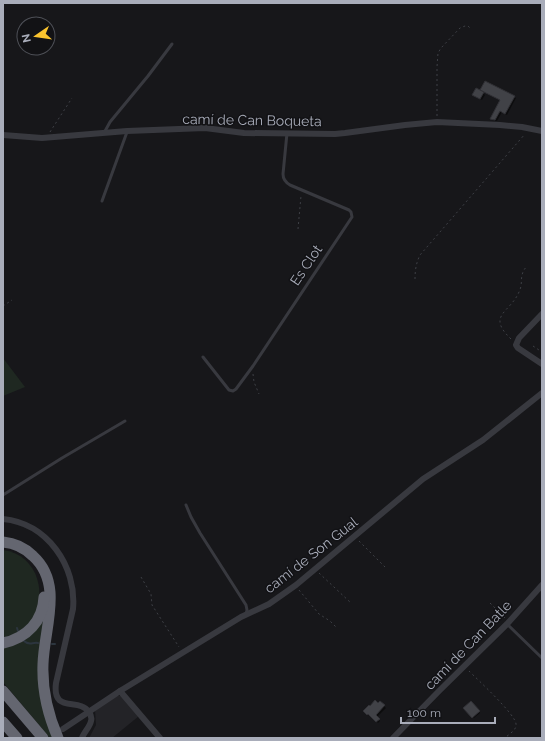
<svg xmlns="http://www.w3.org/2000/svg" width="545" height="741" font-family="Raleway,sans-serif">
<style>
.built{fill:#232327}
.green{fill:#1f2821}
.shadow{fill:#0007}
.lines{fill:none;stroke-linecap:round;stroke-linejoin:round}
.stream{stroke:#2c353e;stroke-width:2}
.building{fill:#414247;stroke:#313136}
.path{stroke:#3e4046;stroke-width:1;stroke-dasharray:2 3;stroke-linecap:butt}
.service{stroke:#38393f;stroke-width:3}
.minor{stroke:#38393f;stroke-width:6}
.motorway{stroke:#646670;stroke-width:11}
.labels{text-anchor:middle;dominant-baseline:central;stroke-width:3;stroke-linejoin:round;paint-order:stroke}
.street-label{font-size:14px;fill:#a9adba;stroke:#121215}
</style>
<rect width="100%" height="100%" fill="#17171a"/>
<path class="built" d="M116,696H121L139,716L112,738H89L96,725L95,710Z"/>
<g class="green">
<path d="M3,358L25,387L3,396Z"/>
<path d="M3,550C39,555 49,597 30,623C23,632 13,635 3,638Z"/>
<path d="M44,616L42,637L54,738H50L3,682V647Z"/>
</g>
<g class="shadow">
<path d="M482,90L514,97L516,98L507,115L502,112L497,121L493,120L492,118L501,101Z"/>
<path d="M483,93L485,95L482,100L475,96Z"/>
<path d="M380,702L386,708L377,717L380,721L378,723L371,715L370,716L364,711L370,707L378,705Z"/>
<path d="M471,702L480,713L474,718L465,708Z"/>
</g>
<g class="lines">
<g class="stream">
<path d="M17,628L18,631"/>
<path d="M24,641C29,646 32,642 38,643"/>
<path d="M52,644H55"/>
</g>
</g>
<g class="building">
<path d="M485,81L515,96L505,114L500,111L495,120L490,119L500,100L480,90Z"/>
<path d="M476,88L484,92L480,99L472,95Z"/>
<path d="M375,700L378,703L380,701L385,705L376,715L380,719L376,722L368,714L367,715L363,711L369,705L370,706Z"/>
<path d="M471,701L480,711L472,718L463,708Z"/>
</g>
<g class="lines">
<g class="path">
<path d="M437,116V67L438,53L441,48L460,28L465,26H468L471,29"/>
<path d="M50,132L72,98"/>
<path d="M298,229L301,196"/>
<path d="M415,279C415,271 416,263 420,255L525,134"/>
<path d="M3,306L12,300"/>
<path d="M511,339C486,315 510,313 519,292C524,282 518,276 527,266"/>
<path d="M533,346L542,352"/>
<path d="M253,374L254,382L259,394"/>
<path d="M359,541L385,567"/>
<path d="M319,573L351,603"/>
<path d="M141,577L151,594L152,605L179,647"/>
<path d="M299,590L319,614L330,621L337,628"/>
<path d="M490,603L505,618"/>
<path d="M469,671C477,679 516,715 516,724C517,730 509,734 505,738"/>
</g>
<g class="service">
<path d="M104,133L110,122L148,76L172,44"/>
<path d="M102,201L127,132"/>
<path d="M203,357L229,390L233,391L236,389L253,366L352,217L351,212L349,210L290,185C285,182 283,179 283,174L287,133"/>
<path d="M3,495L62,458L125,421"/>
<path d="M186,505L191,517L200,533L246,605L247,610L246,614"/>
<path d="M507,624L542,658"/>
</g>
<g class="minor">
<path d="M3,135L42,138L127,131L205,128L244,133L335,134L345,133L405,125L437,122L500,125L522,127L542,131"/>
<path d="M542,314L519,338L516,345L518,348L542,364"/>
<path d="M3,519C47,523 77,566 73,609L56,683C52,714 79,697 89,712C91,715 92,718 91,721C90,727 84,732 82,738"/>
<path d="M120,691L160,738"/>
<path d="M63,729L120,691L241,617L269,604L296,585L423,479L483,440L542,393"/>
<path d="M393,738L439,691L507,624L542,585"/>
</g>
<g class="motorway">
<path d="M3,542C14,543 25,548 33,556C64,584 44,628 43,664C42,689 48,715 58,738"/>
<path d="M3,643C27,638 43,621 44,597"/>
<path d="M3,691L43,738"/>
<path d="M3,722L17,738"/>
</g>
</g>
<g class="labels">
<g class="street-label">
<text transform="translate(252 120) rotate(1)">camí de Can Boqueta</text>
<text transform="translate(306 265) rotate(-56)">Es Clot</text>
<text transform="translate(311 555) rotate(-38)">camí de Son Gual</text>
<text transform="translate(468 645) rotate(-46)">camí de Can Batle</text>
</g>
</g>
<rect width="545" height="741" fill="none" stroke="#a9adba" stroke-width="8"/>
<g transform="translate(36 36) rotate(257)"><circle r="19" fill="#121215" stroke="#4e5057"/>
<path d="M0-3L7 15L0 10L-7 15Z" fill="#fac32e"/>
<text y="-6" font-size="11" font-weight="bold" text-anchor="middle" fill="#a9adba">N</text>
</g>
<path d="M401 717v6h94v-6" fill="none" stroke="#a9adba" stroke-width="2"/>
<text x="407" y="717" font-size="12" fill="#a9adba" stroke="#121215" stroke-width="3" paint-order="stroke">100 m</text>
</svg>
